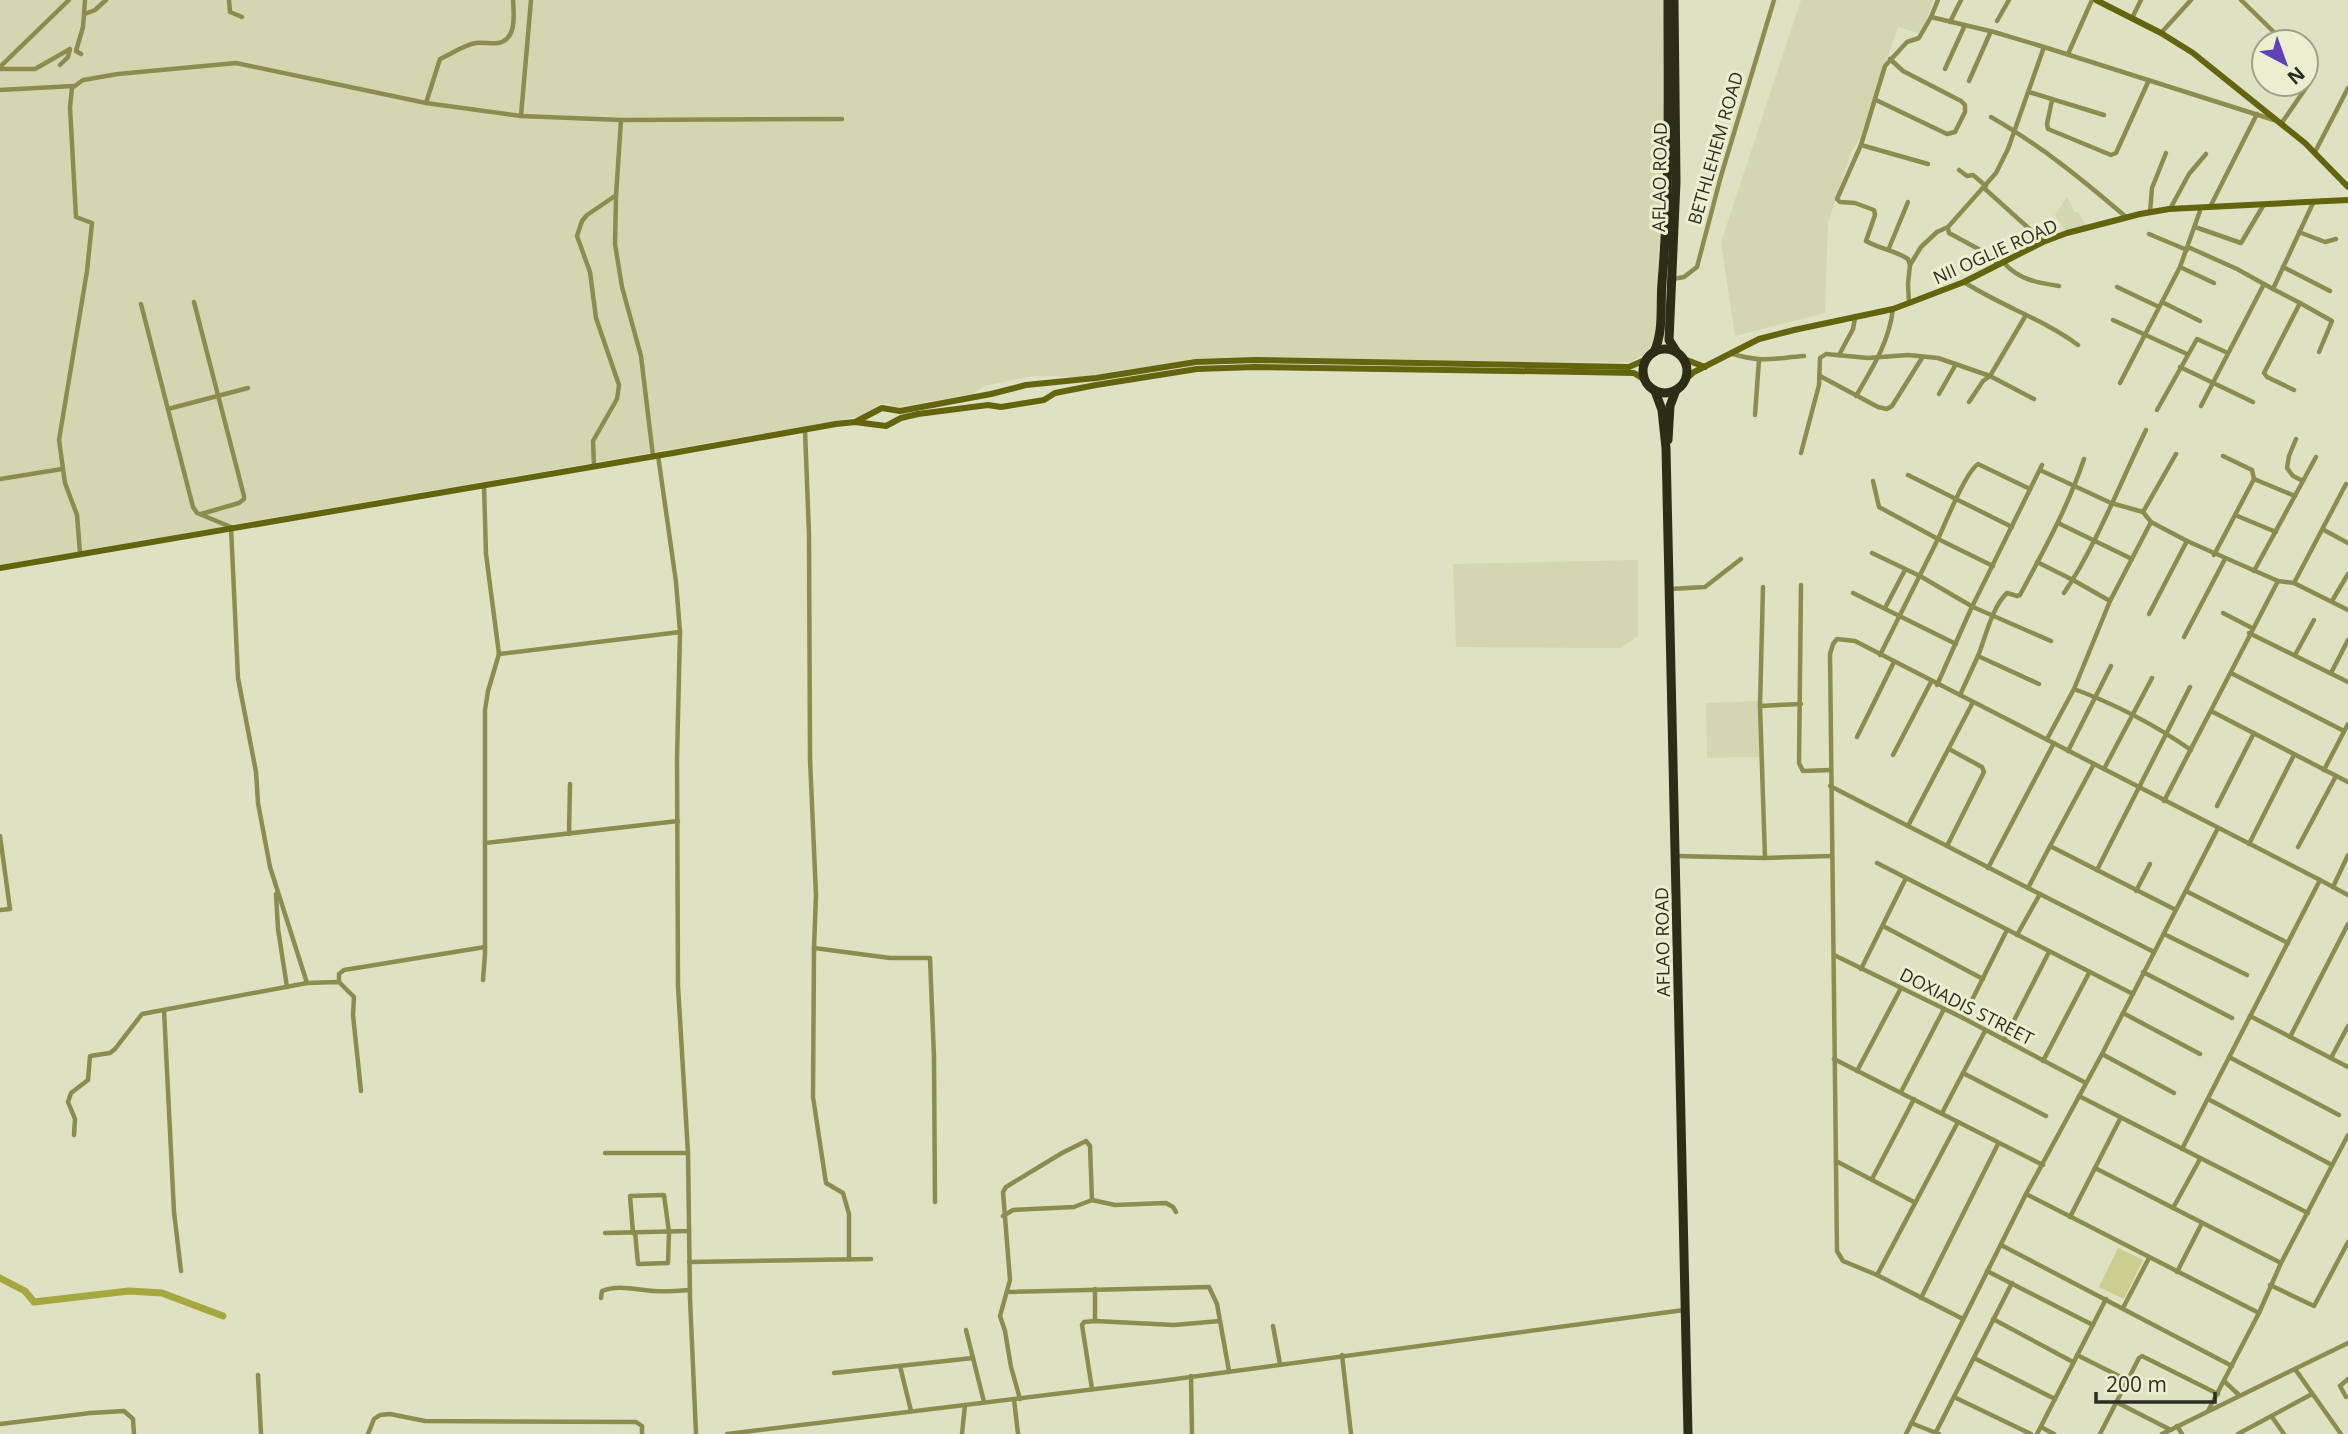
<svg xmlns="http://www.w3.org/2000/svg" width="2348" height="1434" font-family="'Open Sans',sans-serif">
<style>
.built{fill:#d4d6b1}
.green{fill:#ccce90}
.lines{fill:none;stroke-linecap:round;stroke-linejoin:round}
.river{stroke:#a6a73f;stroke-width:7}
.street{stroke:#8b8d4f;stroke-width:4.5}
.secondary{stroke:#63640d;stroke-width:6}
.highway{stroke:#2d2d17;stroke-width:9}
.labels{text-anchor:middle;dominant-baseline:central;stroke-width:6;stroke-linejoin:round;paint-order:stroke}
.street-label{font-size:18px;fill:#2d2e23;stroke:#eceed0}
</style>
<rect width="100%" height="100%" fill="#dfe1c3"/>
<g class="built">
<path d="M0,0H1664L1667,170L1655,341L1643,355L1631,362H1454L1242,357L1198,359L1079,377L1033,376L984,386L973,394L896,407L887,403L878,405L869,413L853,418L0,565Z"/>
<path d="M1801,0H1933L1922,34L1898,27L1860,138L1851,152L1828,223L1825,313L1735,336L1721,242Z"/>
<path d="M2067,197L2075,212H2078L2086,225L2065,230L2055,215Z"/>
<path d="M1638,560V636L1621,648L1456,647L1453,564Z"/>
<path d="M1759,701L1761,757L1707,758L1706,703Z"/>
</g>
<path class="green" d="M2118,1248L2143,1260L2124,1299L2099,1287Z"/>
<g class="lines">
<path class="river" d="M0,1278L25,1291L34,1302L129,1291L162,1293L223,1316"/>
<g class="street">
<path d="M229,0L230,12L242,17"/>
<path d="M2241,0L2281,39"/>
<path d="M85,14L95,10L106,0"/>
<path d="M1931,17L1938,0"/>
<path d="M2132,18L2141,0"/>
<path d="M1997,21L2009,0"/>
<path d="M1950,22L1961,0"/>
<path d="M2161,33L2191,0"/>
<path d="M81,54L76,51L83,27L85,0"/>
<path d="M2068,54L2092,0"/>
<path d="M0,67L69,0"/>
<path d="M0,69H35L70,49L68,57L60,65"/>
<path d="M1945,69L1965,25"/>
<path d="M1969,81L1991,31"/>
<path d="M0,90L73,86"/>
<path d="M2029,92L2104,115"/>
<path d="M1876,100L1947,134L1955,132L1965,112V105L1961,101L1903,71L1890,59"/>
<path d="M2052,100L2047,124L2048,129L2111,155L2116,153L2149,80"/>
<path d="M426,103L440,59C452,54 463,45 476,43C483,42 491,44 498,43C517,40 514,14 513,0"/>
<path d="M521,116L531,0"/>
<path d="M1991,117C2040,145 2083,180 2126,217"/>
<path d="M621,120L616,196L615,244L622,287L641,356L653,456"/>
<path d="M2281,124L2310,82"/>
<path d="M1861,145L1928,164"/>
<path d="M2315,152L2348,88"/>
<path d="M1959,170L1967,176L1973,175L1986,186"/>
<path d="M1984,188L2043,241"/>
<path d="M2210,207L2257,114"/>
<path d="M2170,209L2189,174L2206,154"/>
<path d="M2150,212L2152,188L2166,153"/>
<path d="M2195,227L2241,243L2263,206"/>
<path d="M1948,228L1949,233L1984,252L1998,264"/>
<path d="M2299,232L2325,242L2336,239"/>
<path d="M2149,234L2187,250"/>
<path d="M2188,247L2237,269L2264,284"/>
<path d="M1889,248L1908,202"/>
<path d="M2004,263C2019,280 2039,283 2059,286"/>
<path d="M1910,265L1921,247L1937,232L1948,227L1996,173L2008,149L2044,47"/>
<path d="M2180,267L2214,283"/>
<path d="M2283,267L2330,291"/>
<path d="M1673,279L1684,277L1697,267L1721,176L1774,0"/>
<path d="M1964,282C2001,306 2043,319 2078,345"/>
<path d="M2117,287L2159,307"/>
<path d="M194,302L244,496V499L239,503L201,514"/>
<path d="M2162,302L2200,321"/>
<path d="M1909,303L1908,284L1910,265L1908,259C1894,250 1880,249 1866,241L1875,215L1874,210L1855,203L1840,202L1837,199L1861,145L1885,66L1907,42L1919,38L1931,17L1994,32L2044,47L2274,120"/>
<path d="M2300,303L2332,321L2319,352"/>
<path d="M141,304L193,507L197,513L231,527L238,678L256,772L258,803L270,867L307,983"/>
<path d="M2113,320L2187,354"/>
<path d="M1733,354C1762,363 1775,358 1804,356"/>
<path d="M1839,355L1853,329L1855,318"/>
<path d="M2180,367L2253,402"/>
<path d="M1820,376L1878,407L1887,409L1892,406L1922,358"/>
<path d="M2120,383L2180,267L2201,208"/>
<path d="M2294,390L2267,377L2264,373L2300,303L2273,289L2313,203"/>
<path d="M1939,394L1956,364"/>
<path d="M1856,396C1873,367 1889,342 1893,309"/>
<path d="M1969,402L1983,381L1990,376L2026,315"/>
<path d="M2201,406L2264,284L2273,289"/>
<path d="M168,409L248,388"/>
<path d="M2157,410L2197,339L2228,353"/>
<path d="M1755,415L1759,360"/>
<path d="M805,430L809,534L810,759L816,895L814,948L813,1097L826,1183L843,1193L849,1214V1259"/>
<path d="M2296,439L2289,456L2287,468L2293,476L2303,481"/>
<path d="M1801,453L1819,385L1820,358L1826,354L1868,358L1908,355L1938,358L1990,376L2034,399"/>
<path d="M658,455L676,582L680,632L677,759L678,986L688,1153L690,1298L696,1434"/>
<path d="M594,466L593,441L617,399L619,385L596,318L590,272L577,236L582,221L587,215L615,196"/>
<path d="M2040,470L2111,503L2143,512L2151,522L2187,541L2278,581L2164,801"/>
<path d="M1908,475L2012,527"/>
<path d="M0,479L62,469"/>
<path d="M2254,479L2295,496"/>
<path d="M1873,481L1879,507L1938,539L1880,655"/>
<path d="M2143,512L2176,454"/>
<path d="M2235,515L2276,532"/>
<path d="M2058,523L2132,559"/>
<path d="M2324,530L2348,543"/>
<path d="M80,553L77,515L65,483L59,440L87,271L92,223L76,217L70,107L72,88L83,80L118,74L236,63L426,103L521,116L621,120L842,119"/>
<path d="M1872,553L1920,576L1973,607L2051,641"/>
<path d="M2214,555L2254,479L2252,470L2223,456"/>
<path d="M2037,562L2073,580L2110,601"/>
<path d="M1993,566L1938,539C1946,522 1965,473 1978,464L2030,489"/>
<path d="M2254,571L2316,457"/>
<path d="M2278,581L2294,583L2348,610"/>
<path d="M2294,583L2346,484"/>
<path d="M1801,585L1799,763L1803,771L1830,770"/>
<path d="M1670,589L1705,587L1741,559"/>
<path d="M1853,593L1956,644"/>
<path d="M2064,593C2096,546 2121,481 2146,430"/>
<path d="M2332,601L2348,574"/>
<path d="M1885,608L1905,570"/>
<path d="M2223,613L2252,628"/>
<path d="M2149,614L2187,541"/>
<path d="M2249,633L2348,682"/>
<path d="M2184,637L2225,559"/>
<path d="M499,654L680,632"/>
<path d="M2295,655L2314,620"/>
<path d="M1978,656C1986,636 1992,607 2007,593L2017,596L2020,595C2044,550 2068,507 2084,459"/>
<path d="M2231,673L2344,731"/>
<path d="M2331,673L2348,640"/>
<path d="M1937,685L1970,611L2042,465"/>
<path d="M2074,689C2115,704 2155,725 2191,750"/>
<path d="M1960,695L1978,656L2039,684"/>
<path d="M1760,706L1763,587"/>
<path d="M2211,711L2348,782"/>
<path d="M1857,737L1894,662"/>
<path d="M2047,739L2074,689L2110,601L2151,522"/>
<path d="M1949,749L1982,767L1984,772L1947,846L2028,888L2050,846"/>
<path d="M2068,751L2111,666"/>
<path d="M1893,755L1931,682"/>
<path d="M2094,764L2050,846L2097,870L2190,687"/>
<path d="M2104,769L2152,678"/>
<path d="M2324,770L2348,724"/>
<path d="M1830,786L1947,846"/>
<path d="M2217,806L2254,733"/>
<path d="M1908,826L1973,702"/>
<path d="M569,834L570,784"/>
<path d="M0,836L10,909L0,910"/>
<path d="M485,843L678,821"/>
<path d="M2249,844L2294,755"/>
<path d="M2298,847L2336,776"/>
<path d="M1675,856L1765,858L1831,856"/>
<path d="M1765,858L1760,706L1801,704"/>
<path d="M1877,863L2133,994"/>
<path d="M1988,868L2054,743"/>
<path d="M2097,870L2176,910"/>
<path d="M2320,880L2348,895"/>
<path d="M2333,887L2348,855"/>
<path d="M2028,888L2154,952"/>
<path d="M2136,891L2150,864"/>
<path d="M2186,891L2288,943"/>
<path d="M276,894L278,929L287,987"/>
<path d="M1883,926L1983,979"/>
<path d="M2164,934L2247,975"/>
<path d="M2017,935L2040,894"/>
<path d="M814,948L890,958H930L934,1057L935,1202"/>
<path d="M1834,955L1963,1018L2086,1083"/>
<path d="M1861,969L1906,878"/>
<path d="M2143,972L2232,1018"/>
<path d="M483,980L485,954V710L488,691L499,654L486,554L484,485"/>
<path d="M339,981V974L344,970L485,947"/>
<path d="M164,1010L174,1212L181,1271"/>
<path d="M2123,1013L2200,1054"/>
<path d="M2250,1016L2348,1067"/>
<path d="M1963,1018L2007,930"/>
<path d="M2290,1037L2348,924"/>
<path d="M2004,1040L2049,952"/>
<path d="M2102,1054L2174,1093"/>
<path d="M2229,1057L2339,1115"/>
<path d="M2331,1058L2348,1026"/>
<path d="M1834,1059L2043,1165"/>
<path d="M2043,1061L2089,973"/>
<path d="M1857,1071L1901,988"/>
<path d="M1963,1073L2046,1116"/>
<path d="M1901,1092L1944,1009"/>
<path d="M2079,1096L2308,1213"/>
<path d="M2208,1099L2332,1165"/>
<path d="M1942,1113L1985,1031"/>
<path d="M74,1135L75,1119L68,1102L71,1093L88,1080L90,1056L110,1053L115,1049L142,1014L307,983L339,982L354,997L353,1015L361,1091"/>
<path d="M605,1153H688"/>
<path d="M1836,1161L1914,1202"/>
<path d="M2095,1168L2120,1119"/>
<path d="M1872,1179L1914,1099"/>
<path d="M2026,1194L2259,1313"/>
<path d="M2173,1208L2200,1159"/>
<path d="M1003,1216L1013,1210L1074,1207L1092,1200L1115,1205L1166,1203L1173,1207L1176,1212"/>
<path d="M2070,1217L2095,1168L2281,1263"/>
<path d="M605,1233L689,1231"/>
<path d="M633,1233L630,1196L664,1195L669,1232L668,1263L638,1264L635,1232"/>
<path d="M2001,1245L2232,1366"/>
<path d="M689,1262L871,1259"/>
<path d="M1987,1271L2093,1325"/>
<path d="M2177,1272L2202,1223"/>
<path d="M1877,1275L1958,1122"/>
<path d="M2270,1285L2314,1306L2348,1242"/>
<path d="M1095,1289V1321"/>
<path d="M1007,1292L1209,1287L1217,1304L1229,1371"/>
<path d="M601,1298L602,1291C618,1284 637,1290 654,1291C666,1292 678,1291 690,1290"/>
<path d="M1921,1298L1998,1144"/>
<path d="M2123,1308L2149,1258"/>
<path d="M1963,1319L1877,1275L1843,1261L1837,1251L1830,654L1833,644L1837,639L1855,641L2320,880L2182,1149"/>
<path d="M1993,1319L2073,1362"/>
<path d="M1273,1326L1280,1364"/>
<path d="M966,1330L984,1402"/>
<path d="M1342,1355L1351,1434"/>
<path d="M2077,1355L2127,1380"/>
<path d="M1974,1358L2055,1399"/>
<path d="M900,1366L911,1411"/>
<path d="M2295,1369L2341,1434"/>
<path d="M834,1373L973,1358"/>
<path d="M258,1375L261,1434"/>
<path d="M1191,1376L1192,1434"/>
<path d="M2224,1381L2239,1395"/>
<path d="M1092,1389L1082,1325L1084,1322L1095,1321L1174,1325L1220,1321"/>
<path d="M1954,1397L2031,1434"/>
<path d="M2346,1397L2340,1386L2348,1379"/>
<path d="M1014,1399L1018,1434"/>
<path d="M1020,1399L1011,1367L1005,1331L1000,1316L1010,1280L1003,1192L1006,1187L1062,1153L1086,1141L1090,1146L1092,1200"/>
<path d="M2116,1402L2171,1430"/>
<path d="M2208,1411L2259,1313L2281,1263L2348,1135"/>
<path d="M2272,1417L2284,1434"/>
<path d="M1911,1423L1939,1434"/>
<path d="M0,1424L90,1413L124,1411L133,1419L134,1434"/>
<path d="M2177,1426L2182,1434"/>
<path d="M2041,1427L2054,1434"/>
<path d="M1936,1432L2012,1283"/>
<path d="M368,1434L374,1419L380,1415L390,1414L425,1421L636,1422L642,1426V1434"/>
<path d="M727,1434L1161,1381L1684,1310"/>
<path d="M962,1434L965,1405"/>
<path d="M1906,1434L2026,1194L2102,1054L2218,828"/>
<path d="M2037,1434L2106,1299"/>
<path d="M2100,1434L2139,1358L2142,1356L2218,1394"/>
<path d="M2162,1434L2348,1343"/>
<path d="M2238,1434L2312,1394"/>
</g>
<g class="secondary">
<path d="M2096,0L2161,33L2193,53L2305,143L2348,187"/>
<path d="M1684,359L1705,367"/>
<path d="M1686,379L1694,372L1759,339L1794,330L1893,309L1909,303L1964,282L2043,242L2067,233L2140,214L2169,209L2348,200"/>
<path d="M857,421L882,408L900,411L991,394L1026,385L1096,378L1196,362L1255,360L1629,367L1647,359"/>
<path d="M0,568L673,453L836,424L855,422L886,426L901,418L918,414L988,405L1001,407L1044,400L1055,393L1096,385L1197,369L1255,367L1583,372L1634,373L1645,380"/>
</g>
<g class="highway">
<path d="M1674,0L1676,182L1669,340L1676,351"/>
<circle cx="1665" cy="371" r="22"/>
<path d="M1654,352C1664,331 1660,306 1662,283C1670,188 1668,96 1668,0"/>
<path d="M1655,391L1662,410L1666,448L1688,1434"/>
<path d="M1668,440L1670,406L1676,390"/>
</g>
</g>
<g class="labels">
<g class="street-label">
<text transform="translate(1715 148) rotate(-74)">BETHLEHEM ROAD</text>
<text transform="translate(1659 177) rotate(-89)">AFLAO ROAD</text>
<text transform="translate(1995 251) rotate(-24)">NII OGLIE ROAD</text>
<text transform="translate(1662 942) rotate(-91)">AFLAO ROAD</text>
<text transform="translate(1967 1006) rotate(27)">DOXIADIS STREET</text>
</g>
</g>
<g transform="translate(2285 63) rotate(139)"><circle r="33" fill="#eceed0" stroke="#a0a18b" stroke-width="2"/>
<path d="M0-5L12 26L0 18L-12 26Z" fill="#6141ba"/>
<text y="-10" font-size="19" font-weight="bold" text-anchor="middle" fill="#2d2e23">N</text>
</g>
<path d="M2096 1392v10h119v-10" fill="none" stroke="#2d2e23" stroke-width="3.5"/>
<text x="2106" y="1392" font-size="21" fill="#2d2e23" stroke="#eceed0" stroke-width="5" paint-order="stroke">200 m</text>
</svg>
